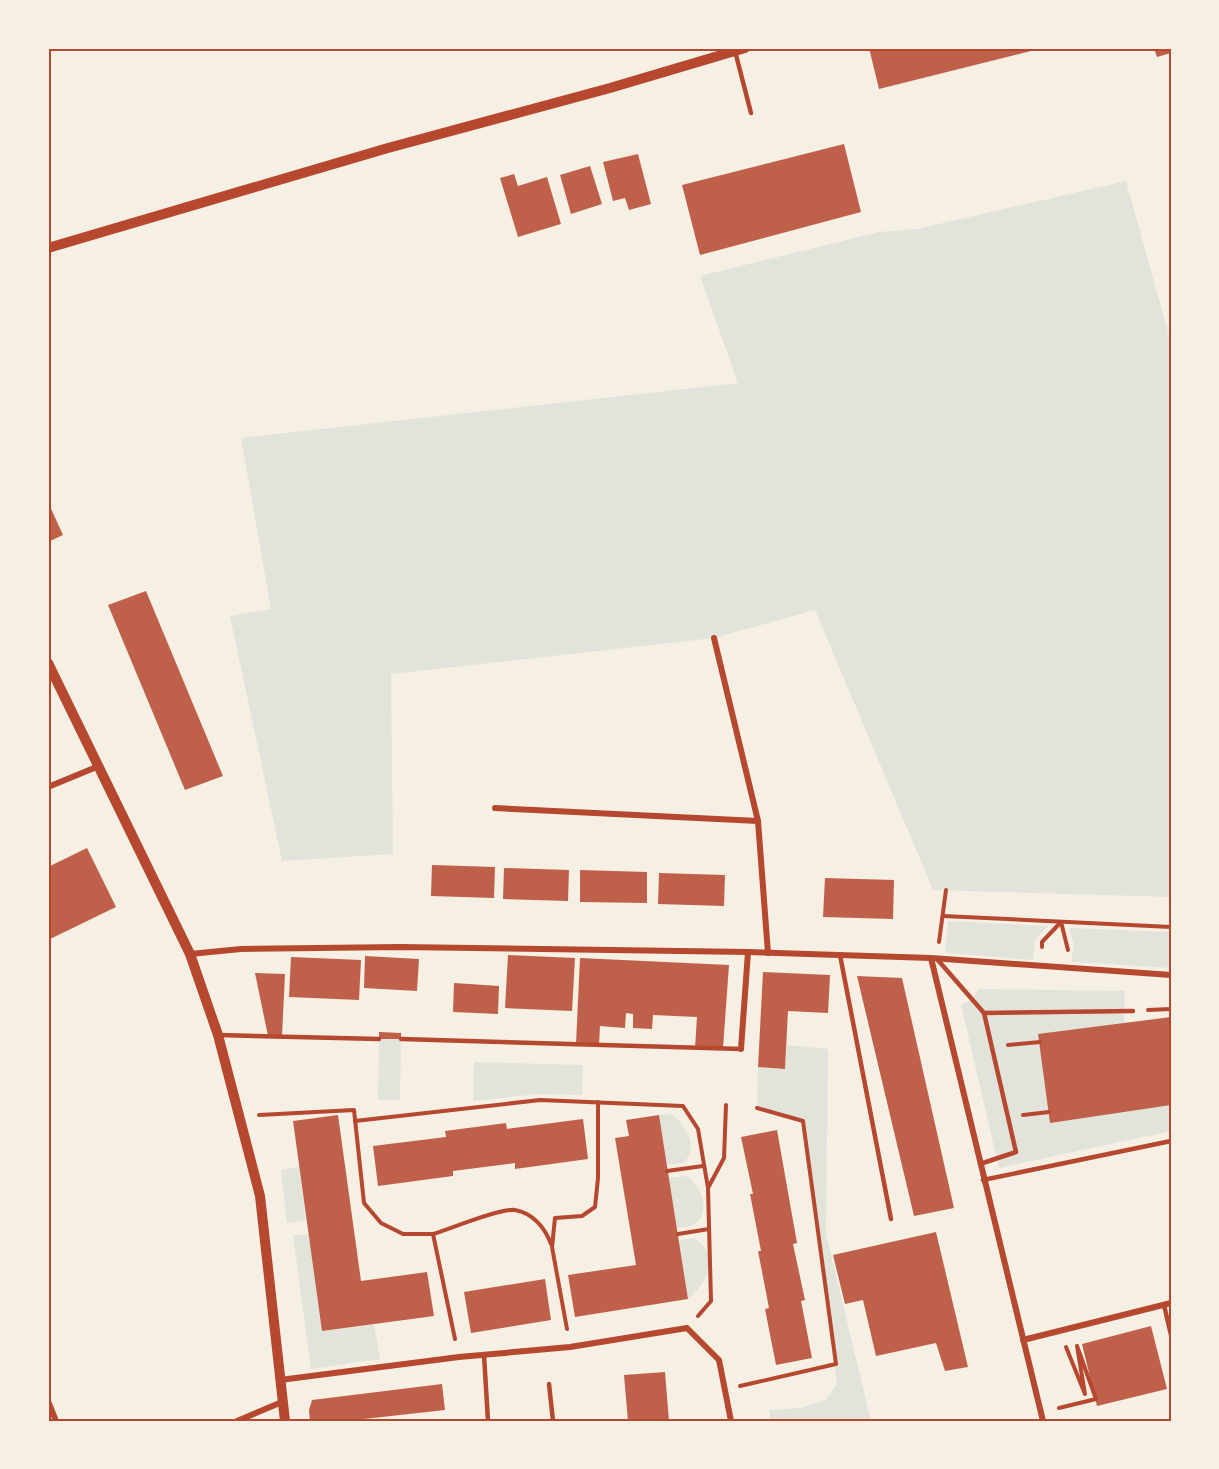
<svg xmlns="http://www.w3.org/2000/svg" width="1219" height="1469" font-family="Lato,sans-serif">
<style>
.green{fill:#e2e4dc}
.building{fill:#bf614a}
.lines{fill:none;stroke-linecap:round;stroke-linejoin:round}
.path{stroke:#b5482f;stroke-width:4}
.service{stroke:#b5482f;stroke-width:4.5}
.minor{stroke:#b5482f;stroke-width:6}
.tertiary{stroke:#b5482f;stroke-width:10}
.neatline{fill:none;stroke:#b5482f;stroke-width:2}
</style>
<rect width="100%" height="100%" fill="#f6efe4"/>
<g class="green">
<path d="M1126,181L1171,343V897L933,890L815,610L714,638L391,674L393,854L282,861L230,616L271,609L241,438L738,383L700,276L879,232L917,229Z"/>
<path d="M948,921L1048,926L1035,941L1033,960L945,953Z"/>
<path d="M1069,928L1171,932V968L1071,962L1074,944Z"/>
<path d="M979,989L1125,991L1124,1024L1171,1105V1131L999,1168L961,1005L972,999Z"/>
<path d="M379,1039H401L400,1100H378Z"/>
<path d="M787,1045L828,1049L826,1234L871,1421H770V1410L801,1408L826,1400L837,1384L803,1121L757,1108L758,1067L785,1069Z"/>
<path d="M474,1062L583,1065L582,1095L539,1094L473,1101Z"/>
<path d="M672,1114C686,1127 699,1145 684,1163L667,1165L659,1115Z"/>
<path d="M299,1167L306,1220L287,1223L281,1170Z"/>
<path d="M686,1176C701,1184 714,1215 692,1225C688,1227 681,1227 677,1228L669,1178Z"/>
<path d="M293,1235H309L322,1331L374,1325L380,1359L311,1369Z"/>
<path d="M693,1238C722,1254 708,1282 688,1299L679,1240Z"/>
</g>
<g class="building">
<path d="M869,48H1039V49L879,89Z"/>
<path d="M1154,48H1171V53L1157,57Z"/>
<path d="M844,144L861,212L700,255L682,185Z"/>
<path d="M638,154L651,204L629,210L625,198L613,201L603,162Z"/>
<path d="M590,166L602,204L571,214L560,175Z"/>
<path d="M514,174L518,186L547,177L561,224L518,237L500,178Z"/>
<path d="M48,502L63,535L48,542Z"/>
<path d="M146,591L223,776L185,790L108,605Z"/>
<path d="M87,848L116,907L48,940V867Z"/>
<path d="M432,865L495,867L494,898L431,896Z"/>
<path d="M504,868L569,870L568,901L503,899Z"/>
<path d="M580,870L647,872V903L580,902Z"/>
<path d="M659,873L725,875L724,906L658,904Z"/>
<path d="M825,878L894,880L893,919L823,917Z"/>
<path d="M508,955L575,958L572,1011L505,1008Z"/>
<path d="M365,956L419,959L417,991L364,988Z"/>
<path d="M291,957L361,960L359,1000L289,997Z"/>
<path d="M580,958L729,965L723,1048H695L697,1017L653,1015L652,1029L633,1028V1014L626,1013L625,1028L600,1026L599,1045L576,1044Z"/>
<path d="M763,972L830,975L828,1013L788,1011L785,1069L758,1067Z"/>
<path d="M255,973L285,974L282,1036H268Z"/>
<path d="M857,976L902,978L954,1208L914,1216Z"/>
<path d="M454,983L499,986L498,1014L453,1012Z"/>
<path d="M1171,1017V1105L1050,1123L1038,1034Z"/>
<path d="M379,1032L401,1033V1039H379Z"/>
<path d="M338,1115L361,1281L427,1272L434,1316L322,1331L293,1121Z"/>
<path d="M659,1115L688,1299L575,1317L568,1275L636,1265L615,1138L629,1136L626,1120Z"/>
<path d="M583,1119L588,1159L515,1169V1163L453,1171V1176L378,1186L373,1146L446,1137L445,1131L506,1123L507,1129Z"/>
<path d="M777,1130L797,1243L793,1244L805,1300L801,1301L812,1358L776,1365L765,1309L769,1308L758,1251H761L750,1194H753L741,1137Z"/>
<path d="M936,1232L968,1367L945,1371L936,1343L876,1356L863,1300L845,1304L833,1255Z"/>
<path d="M545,1279L551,1320L471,1333L464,1292Z"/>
<path d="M1151,1326L1167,1389L1097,1406L1082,1344Z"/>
<path d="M665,1372L669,1421H628L624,1375Z"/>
<path d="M442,1384L445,1410L346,1421H310L309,1410L312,1400Z"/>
</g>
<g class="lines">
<g class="path">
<path d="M943,916L1171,927"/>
<path d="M939,942L946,890"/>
<path d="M1042,947V942L1061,922L1068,950"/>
<path d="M1148,1010L1171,1009"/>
<path d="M1008,1045L1040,1042"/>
<path d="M259,1115L354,1110L364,1203L381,1223L403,1234H433L455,1339"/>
<path d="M1023,1115L1049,1112"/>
<path d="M355,1121L540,1100L683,1106L698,1129L708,1188L711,1301L698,1316"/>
<path d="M667,1171L703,1166"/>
<path d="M708,1188L724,1158L726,1105"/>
<path d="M433,1234C450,1229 500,1208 515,1210C533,1213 545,1228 551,1244"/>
<path d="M678,1234L709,1229"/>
<path d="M567,1329L552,1247L555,1218L582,1216L595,1207L598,1178V1102"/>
<path d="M740,1386L836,1364L803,1121L757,1108"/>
<path d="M1059,1408L1096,1399L1077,1346L1085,1394L1066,1347"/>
</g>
<g class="service">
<path d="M735,51L751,113"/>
<path d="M840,955L891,1219"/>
<path d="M937,959L984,1013L1133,1011"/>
<path d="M218,1035L379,1039"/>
<path d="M401,1039L741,1049"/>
<path d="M980,1164L1016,1152L984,1013"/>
<path d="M983,1180L1171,1141"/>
<path d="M1164,1305L1171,1335"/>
<path d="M484,1355L488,1421"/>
<path d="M549,1384L553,1421"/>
</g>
<g class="minor">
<path d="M714,638L758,821L768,953"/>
<path d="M48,787L99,766"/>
<path d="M495,808L758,821"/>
<path d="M190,954L241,949L400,947L748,952L931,958L1171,975"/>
<path d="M931,958L1043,1421"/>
<path d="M741,1049L748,952"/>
<path d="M1023,1340L1171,1303"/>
<path d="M280,1380L459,1357L570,1347L687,1328L719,1360L731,1421"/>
<path d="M48,1401L56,1421"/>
<path d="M237,1421L282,1402"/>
</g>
<g class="tertiary">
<path d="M48,248L388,148L610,88L745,48"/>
<path d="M48,663L190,954L218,1035L260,1196L285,1421"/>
</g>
</g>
<rect width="1219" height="1469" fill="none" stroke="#f6efe4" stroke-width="99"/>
<rect x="50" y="50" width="1120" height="1370" class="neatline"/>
</svg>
